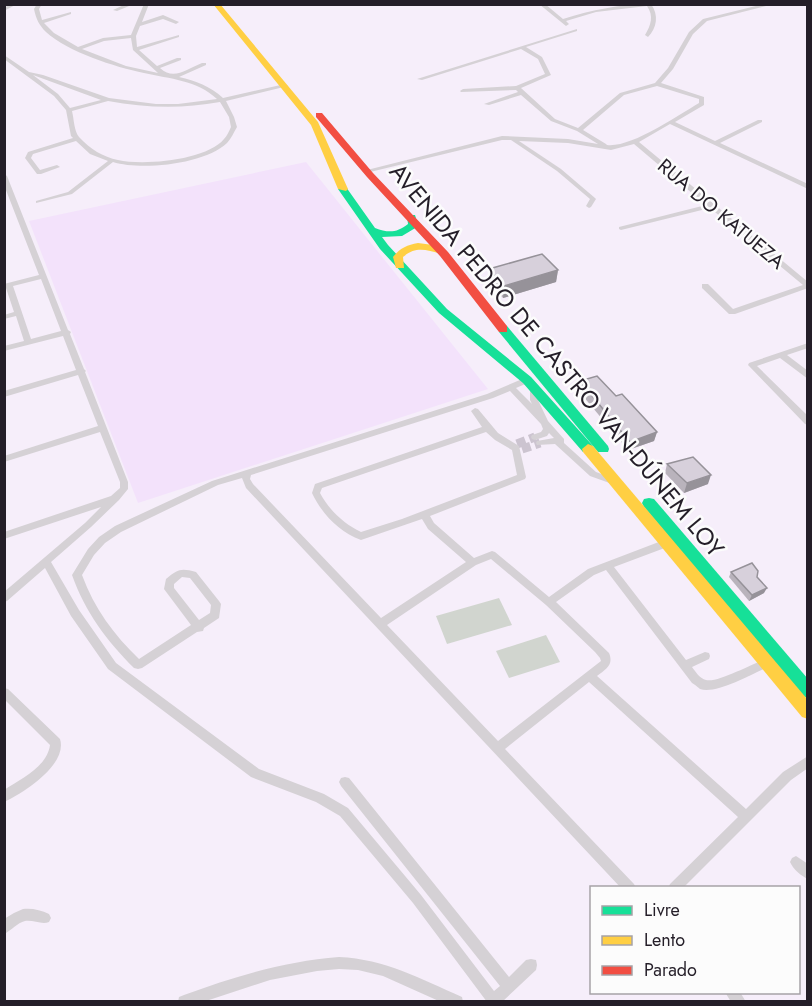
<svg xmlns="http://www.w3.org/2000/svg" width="812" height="1006" font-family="Jost,sans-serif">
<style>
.built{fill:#f3e2fb}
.green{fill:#d1d5cf}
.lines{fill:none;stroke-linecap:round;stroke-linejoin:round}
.street-tunnel{stroke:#ccc4d0;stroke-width:9;stroke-dasharray:9 4.5;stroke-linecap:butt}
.street{fill:#d5d1d5;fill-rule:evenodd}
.fast{fill:#16e098;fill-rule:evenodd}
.slow{fill:#ffcf43;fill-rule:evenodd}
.jam{fill:#f24e42;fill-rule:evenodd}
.wall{fill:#b9b3bc}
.shaded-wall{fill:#969299}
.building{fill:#d7d0db;stroke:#969299;stroke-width:1.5}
.labels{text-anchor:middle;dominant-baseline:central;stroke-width:5;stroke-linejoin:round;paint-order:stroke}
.far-street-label{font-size:20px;fill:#241e28;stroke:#fcfcfc}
.street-label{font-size:24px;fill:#241e28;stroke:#fcfcfc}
</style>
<rect width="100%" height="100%" fill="#f6eefa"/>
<path class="built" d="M306,162L488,389L138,503L29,221Z"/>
<g class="green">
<path d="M499,598L512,625L447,644L436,616Z"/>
<path d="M546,635L560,662L509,678L496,651Z"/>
</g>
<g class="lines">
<g class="street-tunnel">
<path d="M517,444L535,437"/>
<path d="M522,449L540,443"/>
</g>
<g class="street">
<path d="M10,4H17L4,11V8Z"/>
<path d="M37,4H42L39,9L42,20L71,12V14L44,23L54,33L78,47L103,38L131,35L144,4H149L142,22L163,15L179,22L176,24L163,19L140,26L136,36L137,47L179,35V37L139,50L157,66L177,58H181V60L160,68C174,81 186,69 202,63H206V65L179,77C196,81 210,86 223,98L285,84L288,86L226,101L234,117L237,127C234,132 231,139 227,143C205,164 142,171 113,162L72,194L36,203V201L68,192L108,161L90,154L76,141L33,154L31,158L40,170L57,165L60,167L41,174H37L25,158L28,152L73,138L71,136L66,110L54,96L4,59V55L29,72L43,75L109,98L156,104H178L217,99C197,80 170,79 144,73C115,67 68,52 46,32C39,25 36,19 34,9ZM131,38L133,50L158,73L126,66L82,49L104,41ZM33,75L101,100L70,108L58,94ZM108,101C146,108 182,109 220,102L229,117L231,127C229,131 227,136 224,139C207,160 144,166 118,160C103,157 90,149 79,137C74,131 74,119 72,111Z"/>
<path d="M126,4H134L117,11L113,10Z"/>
<path d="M539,4H545L563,19C592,10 620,4 651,4C659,15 657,28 648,37L645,35C651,25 654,16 647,6L596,12L566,21L569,24L566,26Z"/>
<path d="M764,4H774L707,21L693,34L673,69L661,83L704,97V105L675,122L715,141L758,120H762V122L720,143L808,184V189L670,124L639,142L808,282V288L735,314H729L702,288V284H708L733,309L803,285L710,208L621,230L619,229V227L706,205L634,144L611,150L568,143L519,141L561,169L595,198L596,199L591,207L589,208L586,206L590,199L557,171L511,140H502L366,173L363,171L502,136L568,139L598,144L577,131L551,121L521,95L489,105L484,104L518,92L516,90L461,92L460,91L463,89L516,86L545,74L538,59L521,49L422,80L417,79L577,29V31L526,47L542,57L551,75L521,88L555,119L578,128L620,93L655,83L668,68L689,32L703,19ZM657,86L699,99V103C677,116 631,148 607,145L606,144L583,130L624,95Z"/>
<path d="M4,174L7,176L68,330L71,332L70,334L84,369L86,371L85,372L128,482V489L119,500L91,527L51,562L79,610L116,663L259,769L324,794L348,808L421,895L494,991L500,986L341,786L339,782L341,778L345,777L349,778L509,977L526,960L531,959L536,960L537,965L536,970L502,1002H487L413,903L340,816L316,802L251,777L108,669L71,616L45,568L7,601L4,602V592L85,523L101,507L4,539V532L111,496L120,488V482L100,432L4,462V456L98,426L78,375L4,397V391L76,370L63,336L4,351V346L24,341L16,316L4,319V315L14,312L6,288H4V284L39,275L4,185ZM41,279L61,331L31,339L13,286Z"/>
<path d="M808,343V348L787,355L808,371V379L780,358L757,366L808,416V425L805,424L748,365L749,363Z"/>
<path d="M527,377L530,378L531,380L530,382L516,388L532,404L530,400V387L534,384L537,385L538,400L548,421L564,439V443L596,472L618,480L619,482L618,484L615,485L590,476L555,444L537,445L536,443L537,441L554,438L549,433L547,436L535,440L532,439L531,437L532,435L541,432L543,429L541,424L510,391L493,398L251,475L250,479L253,484L381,618L466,562L428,529L422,519L361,540C339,532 322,514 312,493L315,484L482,427L471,411L475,408L478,409L498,433L519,446L526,477L525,479L430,516L434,523L474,558L492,551L495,552L549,597L588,569L664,540H670L672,543L670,546L614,567L686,660L705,652L709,653L710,656L709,659L692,667C695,671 700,679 706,680C718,683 753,663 766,659L770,660L771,663L770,666C754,673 716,695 700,689C699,688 694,684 692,683L606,570L594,575L556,602L609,653C614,665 606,669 597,676L746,809L783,772L808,756V768L791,780L683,888H668L670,884L738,817L589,682L505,749L634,884L636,888H621L246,488L242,478L218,485L121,532L105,543L94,555L82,575C94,608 114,635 139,659L191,625L164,589L166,579C178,569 181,568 196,572L219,601L221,604L219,618L204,628L203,631L197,632L142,668L138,669L134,668C107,641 85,612 72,575L88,549L99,537L115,526L212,481L487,394ZM486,432L495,440L512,450L517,475L402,519L361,532C344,524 329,510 320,493L322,488ZM491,559L546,605L595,652L600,658L601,661L498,741L387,625L476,565ZM182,577L190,578L211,605L210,613L199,620L174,588V584Z"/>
<path d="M4,688L8,689L60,739C68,764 24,793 4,802V790C21,779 47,767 50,745L4,699Z"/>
<path d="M796,856L808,864V879C801,876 793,869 790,862L792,858Z"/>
<path d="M23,909C32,908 41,910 49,914L51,918L49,922C42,925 34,920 25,921C17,923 12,930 4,934V919L14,913Z"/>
<path d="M339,957C385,959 421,979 462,997L463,1002H441L383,976L358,970L339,969L317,971L270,980L203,1002H178L179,997L184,995C234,977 285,961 339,957Z"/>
<path d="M725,992H740L746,1002H731Z"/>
</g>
<g class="fast">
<path d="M343,186L346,187L375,228C388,233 397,233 408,224L407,215H415L418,225L417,227L402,236L382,237L388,245L447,309L531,377L593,446L594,449L593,452H583L523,383L439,313L380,249L338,189Z"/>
<path d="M503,325L507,326L608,446L609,449L608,452H598L499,332V326Z"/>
<path d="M649,498L654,499L808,679V698L802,696L644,507L642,503L644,499Z"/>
</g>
<g class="slow">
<path d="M213,4H220L318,122L348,189L346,191L338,189L311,125Z"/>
<path d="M418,243L433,245L446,251L441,254C426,250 416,246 403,257L404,268H396L393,257C400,248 407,245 418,243Z"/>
<path d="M588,444L593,446L808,700V719L802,717L583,452L582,449Z"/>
</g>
<path class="jam" d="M316,113H322L373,173L448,252L507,326V332H499L440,256L367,177L316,117Z"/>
</g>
<g class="wall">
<path d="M489,269L558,270L556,282L503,298L488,281Z"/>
<path d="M580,381L616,396L657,432L654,441L628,450L578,390Z"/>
<path d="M667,464L708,484L684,493L665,473Z"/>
<path d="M731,572L757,577L764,593L749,601L729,577Z"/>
</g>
<g class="shaded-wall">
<path d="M558,270L556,282L503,298L504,286Z"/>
<path d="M657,432L654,441L628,450L630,442Z"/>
<path d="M711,475L708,484L684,493L687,483Z"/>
<path d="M767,588L764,593L749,601L752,595Z"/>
</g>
<g class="building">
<path d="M542,254L558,270L504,286L489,269Z"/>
<path d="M597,376L616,396L622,394L657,432L630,442L580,381Z"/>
<path d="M693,457L711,475L687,483L667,464Z"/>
<path d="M752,563L758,571L757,577L767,588L752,595L731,572Z"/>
</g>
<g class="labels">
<g class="far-street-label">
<text transform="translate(721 214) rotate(40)">RUA DO KATUEZA</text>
</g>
<g class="street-label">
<text transform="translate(557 360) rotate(50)">AVENIDA PEDRO DE CASTRO VAN-DÚNEM LOY</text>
</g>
</g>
<rect width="812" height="1006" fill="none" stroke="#241e28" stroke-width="12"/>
<rect x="590" y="886" width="210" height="108" fill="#fcfcfc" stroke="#a6a3a7" stroke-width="1.5"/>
<rect x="602" y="906" width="30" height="9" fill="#16e098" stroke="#a6a3a7" stroke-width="1.5"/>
<text x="644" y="916" font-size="18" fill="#241e28">Livre</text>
<rect x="602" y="936" width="30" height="9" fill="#ffcf43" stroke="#a6a3a7" stroke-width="1.5"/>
<text x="644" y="946" font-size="18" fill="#241e28">Lento</text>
<rect x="602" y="966" width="30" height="9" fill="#f24e42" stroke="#a6a3a7" stroke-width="1.5"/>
<text x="644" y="976" font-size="18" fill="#241e28">Parado</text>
</svg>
